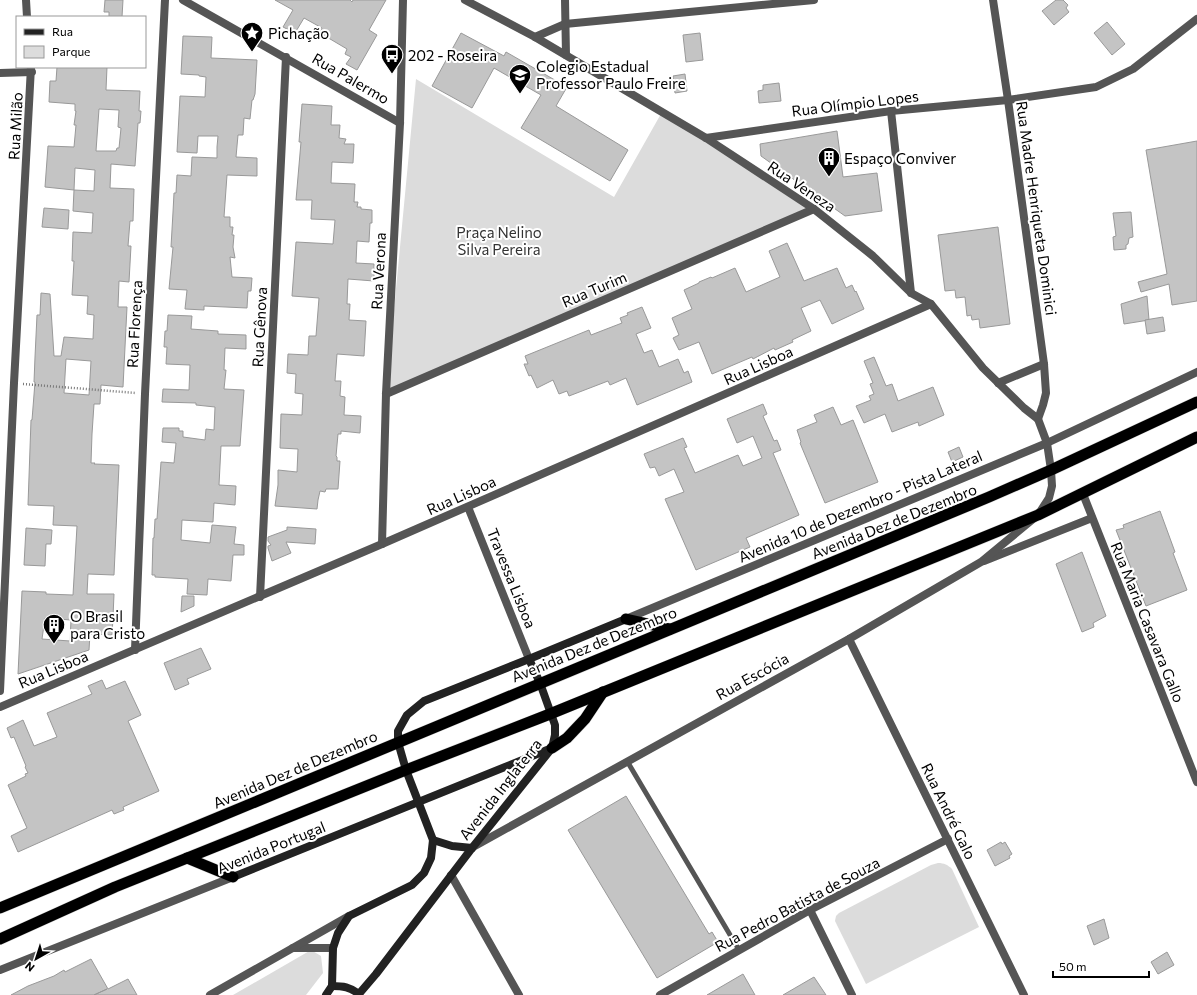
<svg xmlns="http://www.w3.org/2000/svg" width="1197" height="995" font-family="Commissioner,sans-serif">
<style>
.green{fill:#dcdcdc}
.building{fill:#c4c4c4;stroke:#999;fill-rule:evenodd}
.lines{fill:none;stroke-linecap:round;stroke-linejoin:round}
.trunk-casing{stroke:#dbdbdb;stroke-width:12}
.path{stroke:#777;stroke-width:2.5;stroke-dasharray:1 2;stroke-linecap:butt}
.service{stroke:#555;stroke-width:5}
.minor{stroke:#555;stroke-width:8}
.tertiary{stroke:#555;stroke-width:8}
.secondary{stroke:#222;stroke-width:8}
.trunk{stroke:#000;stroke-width:11}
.labels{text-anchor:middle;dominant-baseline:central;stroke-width:4;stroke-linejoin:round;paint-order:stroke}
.poi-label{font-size:15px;fill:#000;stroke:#fff;text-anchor:start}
.street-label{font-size:15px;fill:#000;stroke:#fff}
.park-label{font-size:15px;fill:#333;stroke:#fff}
</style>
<rect width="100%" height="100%" fill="#fff"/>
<g class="green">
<path d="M416,79L614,197L662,112L814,209L386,394Z"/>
<path d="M938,863C944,863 948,865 952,869L979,927L866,984L835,921L836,916L839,913L931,865Z"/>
<path d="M311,950L321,956L323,973L306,995H233Z"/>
</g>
<g class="building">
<path d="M105,0H123L122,17H109V12H104Z"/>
<path d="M275,0H350L352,2L353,0H386L369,30L377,35L357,70L346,64L351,57L345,54L347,49L320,33L322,28L304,18L295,33L283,27L293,10Z"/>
<path d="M1056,0H1063L1068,5L1066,8L1069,12L1054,25L1042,11Z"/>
<path d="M1107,22L1125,44L1112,55L1094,33Z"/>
<path d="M461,33L504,56L506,52L567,87L556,106L628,150L610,181L521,128L541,95L494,68L472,108L432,86Z"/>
<path d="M700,33L703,60L686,62L683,35Z"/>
<path d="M183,36L212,37L211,58L257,60L255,94L253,100H252L250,119L244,118L243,135H238L236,157L257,158V176L227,175L224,217H230V227H233L232,235H234L233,247L235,258L230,257L232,277L252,278L251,291H248L247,308L204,306V310L185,309L187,290L169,289L173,247H171L173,212L174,193H176L177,175L191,176L192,157L217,158V147L218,136H198L197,153L177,152L180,96L205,97L206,77L199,76V75L181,74Z"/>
<path d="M57,67H107L106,90L140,91L139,111H141L140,123H138L135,166L111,164L110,188L134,189L133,221H130L128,246H131L129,282L119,281L118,307H127L123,387L101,385L100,404H94L92,434L91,463H95L94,464L119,465L114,575L88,574L87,594H114L113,617L112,635L90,634L89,650L18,674L22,591L46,592V594L73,595L77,526L53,525L54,506L28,505L31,420H32L35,382H34L35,357L37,315H40L41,293L50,294L54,356H61L64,337L93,339L94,315L87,314L88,296L72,295L74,261H72L73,232L92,233L93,213L73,211L74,190L45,187L48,146L74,147L76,125H74L76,111H75V104L49,102L50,81H56ZM99,109L119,110L118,127L121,128L119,148H117L116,151H96ZM75,168L95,170L94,191L74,190ZM66,359L91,361L89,395L64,393ZM45,618L71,620L70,641L42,639Z"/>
<path d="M685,74L687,91L675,93L673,76Z"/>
<path d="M779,83L781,101L759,103L758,91L763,90V85Z"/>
<path d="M302,104L332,106L331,125H340L339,138L346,139L344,144H354L353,163L332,162L331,183L355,184L354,202H358L357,207H361V209L372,210V223H370L369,242L357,241L356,263L374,264V281L348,279L347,304H350L349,320L366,321L364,356L337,354L335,381H341L340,396L345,397L344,415L361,416L360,433L341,431V434H338L336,456L337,457V461H340L338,489H326L325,492L320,491L318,500L317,509L275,506L278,485V470L297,472L298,449L280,448L281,414L302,415L303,394L295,393L296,374L287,373L288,354L308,355L309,336H316L319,298L292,296L296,242L333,244L335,220L311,219L312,200H296L301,142H299Z"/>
<path d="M837,131L843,177L877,173L882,211L845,216L761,156L760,144Z"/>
<path d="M1197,141V301L1172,305L1169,284L1141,292L1138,282L1167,274L1146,150Z"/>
<path d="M44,208L69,210L68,229L42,227Z"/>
<path d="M1131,212L1133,237L1129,238L1128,244L1126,245V249L1114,250L1113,237L1116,236L1113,213Z"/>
<path d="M998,227L1010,324L980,328L979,319L972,320L971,315L967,316L965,297L956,298L955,290L945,291L938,235Z"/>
<path d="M787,243L804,281L837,268L846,288L852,285L855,292L856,291L864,309L832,324L820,300L801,308L811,331L792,340L793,342L775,350L774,348L753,359L752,357L712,374L699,342L679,350L673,338L679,335L672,318L692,309L684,290L699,283V282L711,277L712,278L735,268L746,292L780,277L769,251Z"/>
<path d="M1147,296L1149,320L1124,324L1121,304Z"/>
<path d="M642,307L651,328L636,334L644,353L652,350L659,367L678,359L684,373L688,371L692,382L637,405L626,378L610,385L608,381L569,396L567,391L559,394L553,380L537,388L531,375L529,376L524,364H528L525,356L589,330L591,335L622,323L620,318L628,315L627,313Z"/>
<path d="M168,315L192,316L191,329L218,331V334L246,335V349L225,348L224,370H226L224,389L244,390L240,446H221L219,485L236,486L235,505L214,503L213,522L182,520L181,540L210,543L212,525L236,527L234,544L244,545V555H233L231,581L208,579L207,595L187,594L188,579L155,577V575H152L153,538H154L155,519H157L161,462L174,463L176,443L162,442L163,428H179V431H183V437L205,440L206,429L214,430L215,407L196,405V403L162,402L163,389L189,390L190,365L166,364L167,347H164L165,331H167Z"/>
<path d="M1163,317L1165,331L1147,334L1145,320Z"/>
<path d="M874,357L886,386L892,384L898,401L933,387L944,415L919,426L918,422L892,432L885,414L864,423L856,406L871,400L869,396L874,394L870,384L873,383L864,361Z"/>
<path d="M763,404L767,414L763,416L774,441L777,440L781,450L773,453L799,515L746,538L750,547L696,570L665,499L684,492L674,469L659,476L655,467L650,468L644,454L683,438L687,447L684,448L695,473L738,455L743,466L762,458L753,436L737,443L727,419Z"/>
<path d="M833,407L841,425L853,420L878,482L825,503L800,443L801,442L797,430L817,422L814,415Z"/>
<path d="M959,447L963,457L952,462L948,452Z"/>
<path d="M1160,511L1175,552L1173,553L1187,590L1146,606L1116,530L1124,528L1123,525Z"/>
<path d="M287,527L316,529L315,544L286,542L291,553L272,561L268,548V546L271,545L268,541V537L287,530Z"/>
<path d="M26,528L52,530L51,544H46L45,566L24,565Z"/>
<path d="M1082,552L1106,616L1093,623L1094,627L1082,632L1056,564Z"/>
<path d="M182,596H194V606L181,612Z"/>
<path d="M201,648L211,669L187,679L189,684L175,690L164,663Z"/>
<path d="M102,680L106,689L125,681L141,715L128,721L159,791L123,807L124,810L114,814L112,810L18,852L11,836L27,828L8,785L26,776L25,774L28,773L25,767L26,766L14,737L11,738L7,728L23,720L34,746L57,737L47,713L92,694L88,686Z"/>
<path d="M626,796L709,934L712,932L718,942L657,978L568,830Z"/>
<path d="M1001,842L1002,844L1005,842L1012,854L1009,856L1010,858L995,866L987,850Z"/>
<path d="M1104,919L1109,938L1094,945L1087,926Z"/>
<path d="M1167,952L1174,965L1158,974L1151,962Z"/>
<path d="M91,959L108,989L128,979L137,995H94L107,989L94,995H11L28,986L54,976L64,970L65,972Z"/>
<path d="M743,974L755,995H707Z"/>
<path d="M814,977L826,995H783Z"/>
</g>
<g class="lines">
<g class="trunk-casing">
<g id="trunk">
<path d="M626,619L670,629"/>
<path d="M552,748L567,738L585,719L603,692"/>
<path d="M187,858L233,877"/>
<path d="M0,908L989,497L1051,470L1197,402"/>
<path d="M0,939L115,887L406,770L550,714L1038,515L1197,437"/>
</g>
</g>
<path class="path" d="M23,384L136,393"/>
<path class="service" d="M627,761L739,950"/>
<g class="minor">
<path d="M183,0L400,123"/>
<path d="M565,0L566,55"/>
<path d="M993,0L1008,100L1044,364L1046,393L1043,405L1038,419"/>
<path d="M535,37L565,24L814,0"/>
<path d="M0,73L32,72"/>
<path d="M891,111L911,293"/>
<path d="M706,138L891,111L1008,100L1096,87L1133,69L1197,19"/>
<path d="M998,383L1044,364"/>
<path d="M386,394L814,209"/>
<path d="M1083,494L1197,782"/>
<path d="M468,507L529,659"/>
<path d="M382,544L386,394L400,123L403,0"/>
<path d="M984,561L1092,518"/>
<path d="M260,597L286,57"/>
<path d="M626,619L1047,443L1197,372"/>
<path d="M135,650L145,394L165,0"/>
<path d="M451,875L519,995"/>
<path d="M810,910L852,995"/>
<path d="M0,970L233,877"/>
<path d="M660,995L810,910L948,839"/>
</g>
<g class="tertiary">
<path d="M26,0L27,17"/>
<path d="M465,0L535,37L706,138L814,209L873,256L911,293L931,304L983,368L1024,408L1038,419L1047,443L1051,470L1052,486L1049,498L1038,515L981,562L849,639L473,847"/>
<path d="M849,639L1024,995"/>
<path d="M0,691L14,383L31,67"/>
<path d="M0,707L382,544L931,304"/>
<path d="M293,948H333"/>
<path d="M210,995L349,916"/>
</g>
<g class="secondary">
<path d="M433,840L452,846L472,848"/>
<path d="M233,877L552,748"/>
<path d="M332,986C343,986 350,987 359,994"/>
<path d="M326,995L332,986L333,948L338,933L349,916L412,885L424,873L431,858L433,840L406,770L398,742V731L407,715L424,701L529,659L626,619"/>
<path d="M358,995L376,974L472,848L552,748L555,735V725L540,683L529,659"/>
</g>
<use href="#trunk" class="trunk"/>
</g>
<defs>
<g id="sight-pin" transform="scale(1.15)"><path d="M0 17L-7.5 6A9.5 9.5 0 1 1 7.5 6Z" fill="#000" stroke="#fff"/><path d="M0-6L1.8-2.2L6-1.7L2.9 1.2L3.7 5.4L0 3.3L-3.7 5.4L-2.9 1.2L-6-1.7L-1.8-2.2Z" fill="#fff"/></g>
<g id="bus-pin" transform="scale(1.15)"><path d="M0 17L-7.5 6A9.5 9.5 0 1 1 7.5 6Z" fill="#000" stroke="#fff"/><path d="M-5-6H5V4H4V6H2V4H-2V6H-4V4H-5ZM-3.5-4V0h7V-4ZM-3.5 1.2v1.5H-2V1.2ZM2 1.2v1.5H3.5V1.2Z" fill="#fff"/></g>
<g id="school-pin" transform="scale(1.15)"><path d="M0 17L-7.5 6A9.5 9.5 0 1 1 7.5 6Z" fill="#000" stroke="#fff"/><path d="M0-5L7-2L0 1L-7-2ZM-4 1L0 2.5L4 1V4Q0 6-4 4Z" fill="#fff"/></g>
<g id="building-pin" transform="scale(1.15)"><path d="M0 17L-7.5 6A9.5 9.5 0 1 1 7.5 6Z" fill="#000" stroke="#fff"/><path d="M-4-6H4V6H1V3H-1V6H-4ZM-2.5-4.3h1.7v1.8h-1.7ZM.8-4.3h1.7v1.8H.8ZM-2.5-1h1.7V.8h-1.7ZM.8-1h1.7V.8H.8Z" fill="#fff"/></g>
</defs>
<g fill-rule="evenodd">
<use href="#sight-pin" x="252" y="33"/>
<use href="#bus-pin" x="392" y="55"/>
<use href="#school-pin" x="520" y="75"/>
<use href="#building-pin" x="829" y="158"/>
<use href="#building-pin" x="54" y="625"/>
</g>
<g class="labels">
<g class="poi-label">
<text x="268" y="33">Pichação</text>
<text x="408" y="55">202 - Roseira</text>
<text x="536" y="66">Colegio Estadual<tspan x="536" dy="17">Professor Paulo Freire</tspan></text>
<text x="844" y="158">Espaço Conviver</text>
<text x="70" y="616">O Brasil<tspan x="70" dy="17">para Cristo</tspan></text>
</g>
<g class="street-label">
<text transform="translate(351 78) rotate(30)">Rua Palermo</text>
<text transform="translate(855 103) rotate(-7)">Rua Olímpio Lopes</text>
<text transform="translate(15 126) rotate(-87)">Rua Milão</text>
<text transform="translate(802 186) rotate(34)">Rua Veneza</text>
<text transform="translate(1037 208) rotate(82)">Rua Madre Henriqueta Dominici</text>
<text transform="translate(378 271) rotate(-87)">Rua Verona</text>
<text transform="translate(594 289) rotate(-23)">Rua Turim</text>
<text transform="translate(134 324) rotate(-87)">Rua Florença</text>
<text transform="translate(259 327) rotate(-87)">Rua Gênova</text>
<text transform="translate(758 365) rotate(-24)">Rua Lisboa</text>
<text transform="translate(461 495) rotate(-24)">Rua Lisboa</text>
<text transform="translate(860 506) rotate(-23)">Avenida 10 de Dezembro - Pista Lateral</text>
<text transform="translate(894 521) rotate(-22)">Avenida Dez de Dezembro</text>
<text transform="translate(512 578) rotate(68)">Travessa Lisboa</text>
<text transform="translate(1148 622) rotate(68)">Rua Maria Casavara Gallo</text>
<text transform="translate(594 644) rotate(-22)">Avenida Dez de Dezembro</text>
<text transform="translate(53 669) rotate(-23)">Rua Lisboa</text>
<text transform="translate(752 676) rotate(-29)">Rua Escócia</text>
<text transform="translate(295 769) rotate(-23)">Avenida Dez de Dezembro</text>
<text transform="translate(500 789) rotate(-52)">Avenida Inglaterra</text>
<text transform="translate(949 811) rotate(64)">Rua André Galo</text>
<text transform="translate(271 847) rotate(-22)">Avenida Portugal</text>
<text transform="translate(797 904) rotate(-28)">Rua Pedro Batista de Souza</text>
</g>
<g class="park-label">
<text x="499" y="232">Praça Nelino<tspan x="499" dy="17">Silva Pereira</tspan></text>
</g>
</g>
<rect x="16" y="16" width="130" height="52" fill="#ffffff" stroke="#999999"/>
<rect x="24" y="29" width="20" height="6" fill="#222222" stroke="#999999"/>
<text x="52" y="36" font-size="12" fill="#000000">Rua</text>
<rect x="24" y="46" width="20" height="12" fill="#dcdcdc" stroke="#999999"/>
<text x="52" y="56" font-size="12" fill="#000000">Parque</text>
<g transform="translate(36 959) rotate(219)" stroke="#ffffff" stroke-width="3" paint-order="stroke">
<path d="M0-3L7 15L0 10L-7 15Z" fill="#000000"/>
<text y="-6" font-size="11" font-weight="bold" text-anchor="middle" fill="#000000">N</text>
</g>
<path d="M1053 971v6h96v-6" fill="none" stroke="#000000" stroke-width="2"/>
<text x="1059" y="971" font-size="12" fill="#000000" stroke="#ffffff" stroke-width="3" paint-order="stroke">50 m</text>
</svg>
